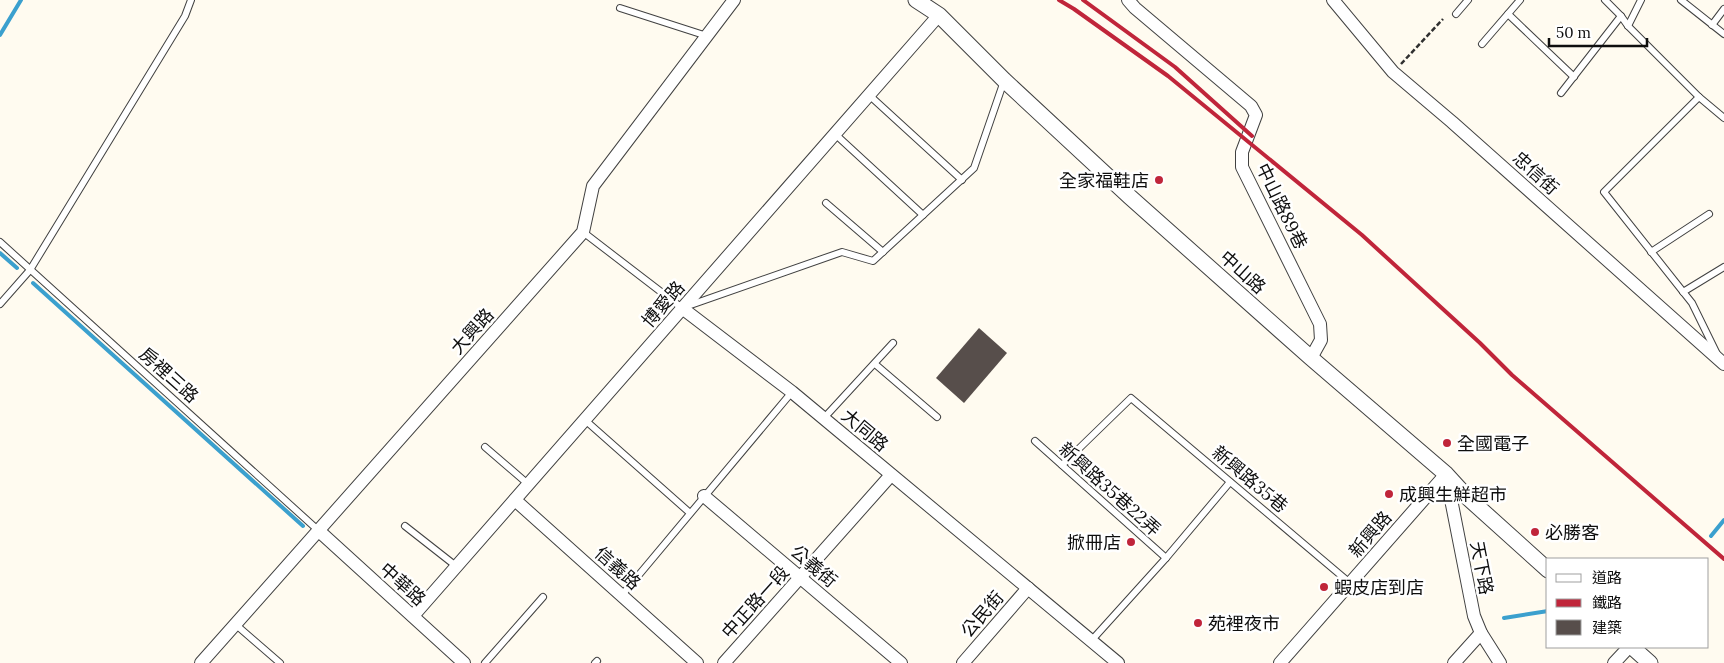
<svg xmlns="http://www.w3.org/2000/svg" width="1724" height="663" font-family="Lora,'Noto Sans TC',serif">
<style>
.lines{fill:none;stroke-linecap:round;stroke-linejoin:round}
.stream{stroke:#3ba0ce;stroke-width:4}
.building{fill:#574e4b}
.service-casing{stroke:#414141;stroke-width:8}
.minor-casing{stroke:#414141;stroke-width:14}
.tertiary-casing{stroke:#414141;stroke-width:17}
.path{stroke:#303030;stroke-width:2.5;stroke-dasharray:5 2.5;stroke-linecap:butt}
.service{stroke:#fff;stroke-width:6}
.minor{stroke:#fff;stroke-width:12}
.tertiary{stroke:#fff;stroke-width:15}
.rail{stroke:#c0253a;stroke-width:4}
.poi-dot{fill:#c0253a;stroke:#fff;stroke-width:2}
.labels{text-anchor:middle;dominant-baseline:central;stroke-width:5;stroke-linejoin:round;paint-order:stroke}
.street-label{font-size:18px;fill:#0e0e0e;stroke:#fff}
.poi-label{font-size:18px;fill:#0e0e0e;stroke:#fff;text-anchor:start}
</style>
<rect width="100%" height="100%" fill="#fffbf0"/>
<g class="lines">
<g class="stream">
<path d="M0,35L21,0"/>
<path d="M0,253L17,268"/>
<path d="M33,283L303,526"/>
<path d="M1711,536L1724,520"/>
<path d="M1504,618L1548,611"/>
</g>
</g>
<path class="building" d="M979,328L1007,353L964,403L936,378Z"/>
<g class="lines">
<g class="service-casing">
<g id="service">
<path d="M1605,0L1621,16L1628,26L1699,97L1724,118"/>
<path d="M1681,0L1724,34"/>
<path d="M620,8L707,36"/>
<path d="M1456,14L1468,0"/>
<path d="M1508,14L1574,77"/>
<path d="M1712,25L1724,9"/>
<path d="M1628,26L1641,0"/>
<path d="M1482,44L1520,0"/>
<path d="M1561,93L1621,16"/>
<path d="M869,95L962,180"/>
<path d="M1699,97L1604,192L1692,303L1717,354"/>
<path d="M835,134L923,215"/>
<path d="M826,203L883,252"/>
<path d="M583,232L682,308L842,252L873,261L974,168L1004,81"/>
<path d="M0,242L319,531"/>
<path d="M1651,252L1709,214"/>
<path d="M1683,292L1724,267"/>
<path d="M0,304L30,270L185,16L191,0"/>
<path d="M875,364L937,417"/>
<path d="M824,418L893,343"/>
<path d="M585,420L690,513"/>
<path d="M1035,441L1166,558"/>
<path d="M485,447L528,484"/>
<path d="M1062,465L1131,398L1350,583"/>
<path d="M405,526L456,566"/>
<path d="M622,595L792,392"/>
<path d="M235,624L280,663"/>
<path d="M1091,641L1166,558L1230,482"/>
<path d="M485,663L543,597"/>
<path d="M595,663L597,661"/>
</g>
</g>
<g class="minor-casing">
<g id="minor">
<path d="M1128,0L1135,8L1251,106L1256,115L1242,152V167L1320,324L1321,340L1311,358"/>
<path d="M1333,0L1393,72L1452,122L1724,364"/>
<path d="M682,308L792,392L1118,663"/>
<path d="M1446,474L1474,616L1481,633L1500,663"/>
<path d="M704,496L901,663"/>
<path d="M515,500L697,663"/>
<path d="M319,531L464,663"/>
<path d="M413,616L939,15"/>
<path d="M201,663L583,232L593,186L734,0"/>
<path d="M724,663L891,475"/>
<path d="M963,663L1028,588"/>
<path d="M1280,663L1446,474"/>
<path d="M1454,663L1481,633"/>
<path d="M1614,663L1629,647"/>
</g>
</g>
<g class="tertiary-casing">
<g id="tertiary">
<path d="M916,0L939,15L1004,80L1130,197L1311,358L1446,474L1467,497L1548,570"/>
<path d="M1632,647L1650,663"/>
</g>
</g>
<path class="path" d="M1401,64L1443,19"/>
<use href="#service" class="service"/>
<use href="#minor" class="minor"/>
<use href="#tertiary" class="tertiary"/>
<g class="rail">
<path d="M1059,0L1074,9L1168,76L1362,235L1480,343L1512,375L1724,559"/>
<path d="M1083,0L1175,67L1252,136"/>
</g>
</g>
<g class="poi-dot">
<circle cx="1159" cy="180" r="5"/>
<circle cx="1447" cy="443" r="5"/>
<circle cx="1389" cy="494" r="5"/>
<circle cx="1535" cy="532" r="5"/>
<circle cx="1131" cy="542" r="5"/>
<circle cx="1324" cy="587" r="5"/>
<circle cx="1198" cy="623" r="5"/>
</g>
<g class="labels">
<g class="street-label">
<text transform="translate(1536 173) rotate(42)">忠信街</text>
<text transform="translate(1282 206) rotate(64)">中山路89巷</text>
<text transform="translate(1243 272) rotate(42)">中山路</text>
<text transform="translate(663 304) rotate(-49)">博愛路</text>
<text transform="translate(472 331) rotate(-48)">大興路</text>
<text transform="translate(169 375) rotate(42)">房裡三路</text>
<text transform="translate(865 430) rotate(40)">大同路</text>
<text transform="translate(1250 479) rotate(40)">新興路35巷</text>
<text transform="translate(1110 489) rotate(42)">新興路35巷22弄</text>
<text transform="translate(1370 534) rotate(-49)">新興路</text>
<text transform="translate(814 566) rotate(40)">公義街</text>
<text transform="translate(618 568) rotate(42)">信義路</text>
<text transform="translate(1482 568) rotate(79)">天下路</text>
<text transform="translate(403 584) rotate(42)">中華路</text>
<text transform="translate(755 602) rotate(-48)">中正路一段</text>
<text transform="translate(982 614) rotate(-49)">公民街</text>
</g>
<g class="poi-label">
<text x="1149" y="180" text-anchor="end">全家福鞋店</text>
<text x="1457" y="443">全國電子</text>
<text x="1399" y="494">成興生鮮超市</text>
<text x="1545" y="532">必勝客</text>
<text x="1121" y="542" text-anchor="end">掀冊店</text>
<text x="1334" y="587">蝦皮店到店</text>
<text x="1208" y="623">苑裡夜市</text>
</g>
</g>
<rect x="1546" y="558" width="162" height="90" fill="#ffffff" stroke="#9f9f9f"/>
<rect x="1556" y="574" width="25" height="8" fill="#ffffff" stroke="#9f9f9f"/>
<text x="1592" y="583" font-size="15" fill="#0e0e0e">道路</text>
<rect x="1556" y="599" width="25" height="8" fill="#c0253a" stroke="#9f9f9f"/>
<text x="1592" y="608" font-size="15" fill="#0e0e0e">鐵路</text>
<rect x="1556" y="620" width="25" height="15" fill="#574e4b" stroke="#9f9f9f"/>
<text x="1592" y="633" font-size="15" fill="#0e0e0e">建築</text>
<path d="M1549 38v8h98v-8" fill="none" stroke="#0e0e0e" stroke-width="2.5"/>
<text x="1556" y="38" font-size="15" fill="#0e0e0e" stroke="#ffffff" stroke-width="4" paint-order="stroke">50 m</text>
</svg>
